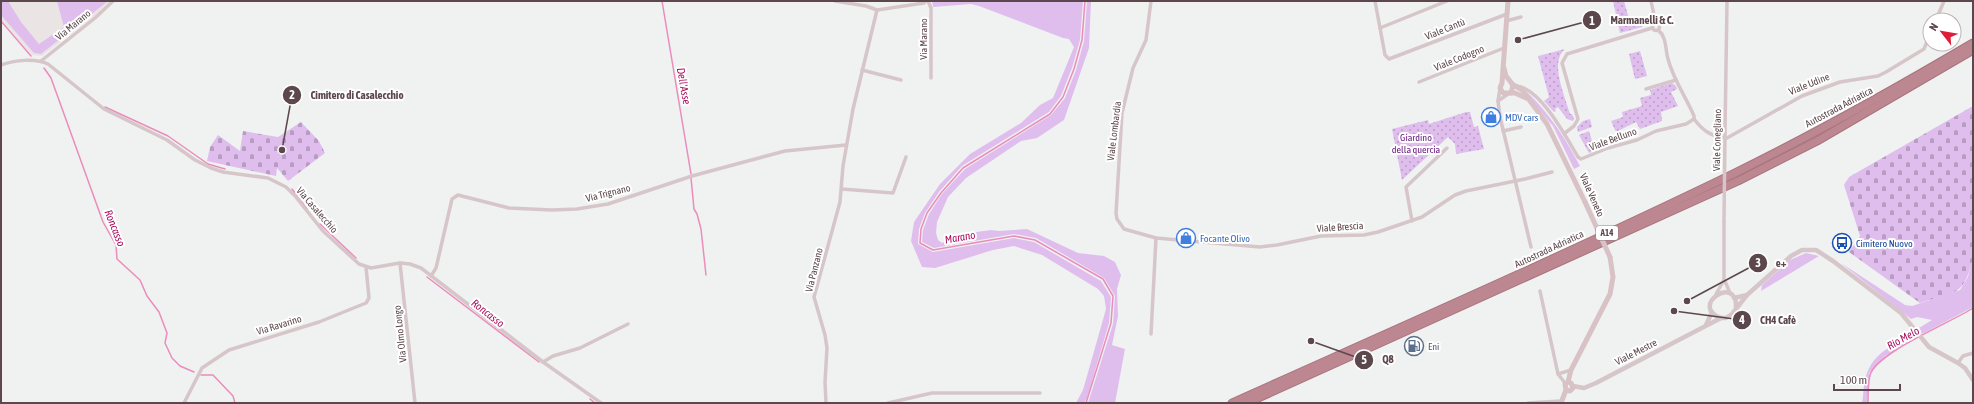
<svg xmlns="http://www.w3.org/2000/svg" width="1974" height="404" font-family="'Asap Condensed',sans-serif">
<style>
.airport{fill:#eae4e5}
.green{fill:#dfbeee}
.cemetery{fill:url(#cemetery-stones)}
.park{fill:url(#park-dots)}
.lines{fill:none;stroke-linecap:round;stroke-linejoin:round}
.stream{stroke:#eb8cbc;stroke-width:1.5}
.motorway-casing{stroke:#a9737d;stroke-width:9}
.minor{stroke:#d6c6ca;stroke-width:3.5}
.tertiary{stroke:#d6c6ca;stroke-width:4.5}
.secondary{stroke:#d8c2c6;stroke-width:5}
.motorway{stroke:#bd8792;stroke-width:7}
.minor-bridge{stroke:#d6c6ca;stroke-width:3.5}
.secondary-bridge{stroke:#d8c2c6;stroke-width:5}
.labels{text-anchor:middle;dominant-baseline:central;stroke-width:4;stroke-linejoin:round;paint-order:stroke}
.shield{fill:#fff;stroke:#8d7e82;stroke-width:1}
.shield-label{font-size:9px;font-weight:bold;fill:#5c474c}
.street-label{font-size:10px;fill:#5c474c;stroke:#fff}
.shop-label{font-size:10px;fill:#366cbe;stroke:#fff;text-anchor:start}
.park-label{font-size:10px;fill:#68187d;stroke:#fff}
.transit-label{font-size:10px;fill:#164399;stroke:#fff;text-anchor:start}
.service-label{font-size:10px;fill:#4e5e75;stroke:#fff;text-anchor:start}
.water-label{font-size:11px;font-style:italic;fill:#a80e5c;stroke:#fff}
.leader{fill:none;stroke:#5c474c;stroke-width:1.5}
.callout-dot{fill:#5c474c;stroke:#fff;stroke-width:1.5}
.mark-label{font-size:12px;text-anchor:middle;font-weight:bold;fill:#fff}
.callout-label{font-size:11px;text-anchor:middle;font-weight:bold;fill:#5c474c;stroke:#fff;stroke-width:4;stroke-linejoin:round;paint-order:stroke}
</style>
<defs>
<pattern id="cemetery-stones" width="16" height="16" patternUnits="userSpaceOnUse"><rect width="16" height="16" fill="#dfbeee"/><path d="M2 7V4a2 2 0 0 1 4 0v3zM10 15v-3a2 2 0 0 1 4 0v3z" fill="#b89cc3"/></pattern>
<pattern id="park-dots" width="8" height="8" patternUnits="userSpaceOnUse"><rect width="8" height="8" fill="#dfbeee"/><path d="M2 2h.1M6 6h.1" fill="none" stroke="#b89cc3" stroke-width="1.8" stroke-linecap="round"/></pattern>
</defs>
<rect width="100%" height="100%" fill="#eff2f0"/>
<path class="airport" d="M1,1H110L92,18L42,56L32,55L1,19Z"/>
<g class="green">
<path d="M1,1H8L21,22L39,44L64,27L57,1H108L41,54L34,53L1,15Z"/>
<path d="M932,1H1083L1080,40L1072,68L1061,96L1049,112L962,166L939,192L925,213L919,229L918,244L933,252L1014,238L1034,242L1101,281L1111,297L1109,323L1087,398L1084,403H1076L1083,390L1106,309L1104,296L1098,289L1042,255L1014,246L993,250L935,268L922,267L911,241L914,222L940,184L970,154L1021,123L1040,105L1053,98L1074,47L1069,39L1063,38L979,6L971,4L933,7Z"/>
<path d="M1087,1H1091L1089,48L1064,120L1037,138L1021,141L966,178L948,197L937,222L936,233L938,240L942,243L962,234L991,230L999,231L1027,229L1078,253L1104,256L1115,262L1121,275L1117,289L1118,316L1112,345L1125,349L1115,403H1088L1113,324L1115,296L1104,278L1036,238L1014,234L934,248L922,242L923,230L929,214L942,194L965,169L1051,115L1065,98L1076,70L1084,41Z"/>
<path d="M1524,92H1527C1550,114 1565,138 1580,166L1574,169L1553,126Z"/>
<path d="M1806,253L1819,256L1761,291L1762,285L1790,260Z"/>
<path d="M1973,257V307L1922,334L1919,328L1932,320L1917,317L1911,319L1841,263L1905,305L1912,306L1960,290L1968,277Z"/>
<path d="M1916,334L1919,337L1885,356L1869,373L1867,403H1862C1864,394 1863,384 1866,376C1873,352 1896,343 1916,334Z"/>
</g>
<g class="cemetery">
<path d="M1973,106V257C1964,297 1956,291 1920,303L1849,252L1860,236L1844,185L1849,177Z"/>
<path d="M301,122L319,141L325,153L288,181L277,168L276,176L207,161L210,147L218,135L240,151L243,131L278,137Z"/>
</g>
<g class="park">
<path d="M1613,1H1624L1629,19L1640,17L1642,27L1620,33Z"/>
<path d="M1565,49C1549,62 1565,96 1570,114H1572L1574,119L1573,121L1567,119L1558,107L1555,109L1556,111L1554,112L1544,101L1549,97L1538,56Z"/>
<path d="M1640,51L1647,76L1635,79L1629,54Z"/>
<path d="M1672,83L1676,86L1677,89L1671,92L1678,106L1661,112L1662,121L1640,129L1636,122L1616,132L1611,121L1623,117L1622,112L1642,106L1640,98L1651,95L1650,90Z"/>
<path d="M1466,112H1470L1474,127L1478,126L1484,149L1456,154L1455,144L1448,137L1402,180L1392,129L1428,120L1429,124Z"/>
<path d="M1590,119L1592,127L1578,132L1577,127L1583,121Z"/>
<path d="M1589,131L1595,151L1589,153L1579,135Z"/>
</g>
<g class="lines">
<g class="stream">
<path d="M662,1L691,174"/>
<path d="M1085,1L1082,40L1074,69L1063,97L1050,114L963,168L941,193L927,213L921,229L920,243L933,250L1014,236L1035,240L1103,279L1113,296L1111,323L1086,403"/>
<path d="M1,21L31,56"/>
<path d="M44,68L51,78L103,222L116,245L117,259L140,280L147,296L159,312L167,333L165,343L172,358L180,366L194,372"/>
<path d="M105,107L168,136L208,164L225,169"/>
<path d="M691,178L694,209L697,214L701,229L706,275"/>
<path d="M292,189L307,209"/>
<path d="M320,224L356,258"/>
<path d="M427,277L539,362"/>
<path d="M201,375H213L233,396L235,403"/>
<path d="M590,399L595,403"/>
<path d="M1868,403C1868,394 1868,383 1870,375C1877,352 1952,322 1973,308"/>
</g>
<g class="motorway-casing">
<g id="motorway">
<path d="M1232,403C1399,328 1568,254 1733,174C1815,134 1895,89 1973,43"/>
<path d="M1247,403L1738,181L1817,141L1973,50"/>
</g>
</g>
<g class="minor">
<path d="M835,1L866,6L877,10L924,3L926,1"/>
<path d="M928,1L931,8V78"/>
<path d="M1151,1L1146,40L1133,68L1122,113L1116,213L1117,219L1124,229L1156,238L1260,247L1277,245L1321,236L1364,235L1378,232L1422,217L1455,195L1466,191L1525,179L1552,172"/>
<path d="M1375,1L1385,55L1389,59L1507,14"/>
<path d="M1651,1L1656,24"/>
<path d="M1936,20L1944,1"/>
<path d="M1506,21L1521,17"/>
<circle cx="1656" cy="27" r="3.5"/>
<path d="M1380,28L1447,1"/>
<path d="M41,61L95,18L113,1"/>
<path d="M1,65C14,60 36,58 48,64L104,109L167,140L195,160L211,168L223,172L268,178L286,187L295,196L323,231L359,264L371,268L400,263L410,264L421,268L543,362L601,403"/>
<path d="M862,70L901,80"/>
<path d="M1419,82L1504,48"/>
<path d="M1517,86C1541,89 1566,137 1578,157L1581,159L1608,148L1637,140L1656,131L1686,124L1694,119V116C1686,97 1673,79 1668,59C1665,49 1667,37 1658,30"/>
<path d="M1500,88L1498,101L1508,94"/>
<path d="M1646,89L1676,80"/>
<path d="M1498,101L1500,117L1531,247"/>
<path d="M1694,119C1703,131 1712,137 1727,138L1802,96L1840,82L1878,76L1886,72L1924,49L1930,34"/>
<path d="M1503,131L1521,127"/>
<path d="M1725,132L1727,1"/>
<path d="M1565,133L1574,126L1578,119L1562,63L1567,54L1652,28"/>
<path d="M842,189L893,193L906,157"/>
<path d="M1412,221L1406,187L1447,148"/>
<path d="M1724,222V279L1730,293"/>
<path d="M400,263L415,403"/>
<path d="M431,276L436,268L452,199L458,195L509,208L552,210L577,209L608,204L692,176L785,151L846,145"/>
<path d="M1540,291L1558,374L1565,383"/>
<path d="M1716,294L1724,280"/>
<path d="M1151,334L1156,238"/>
<path d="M543,362L553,356L580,348L628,324"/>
<path d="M1958,363L1963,356L1973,353"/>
<path d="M1558,374L1571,370"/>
<path d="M184,403L202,368L229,350L319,322L366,303L369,298L366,267"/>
<path d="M826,403L825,382L827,348L825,335L814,297L840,202L843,166L853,109L877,10"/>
<path d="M888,403L932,393H1040"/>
<path d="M1528,403L1561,401"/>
</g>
<g class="tertiary">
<path d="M1734,298L1747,295"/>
<path d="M1721,318C1688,306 1738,273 1736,308"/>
<path d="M1706,325L1712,312"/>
<path d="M1573,386L1584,388L1596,383L1721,318H1726L1732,314L1747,295L1791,256L1802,250H1816L1833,261L1901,313L1929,347L1958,363L1965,368L1973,380"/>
</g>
<g class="secondary">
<path d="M1508,1L1502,83L1500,88L1503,93H1515L1526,98"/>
<path d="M1504,68L1506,76L1513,85L1511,93"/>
<path d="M1512,84L1522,90L1547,124L1585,202"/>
<path d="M1566,390L1570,391L1573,388L1571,383L1568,382"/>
<path d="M1561,403L1566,390L1565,384L1568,382L1571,370L1610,294L1613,277L1610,257"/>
</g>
<use href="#motorway" class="motorway"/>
<path class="minor-bridge" d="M1724,222L1725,132"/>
<path class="secondary-bridge" d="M1585,202L1610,257"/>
</g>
<defs>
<g id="shop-ring" transform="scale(1)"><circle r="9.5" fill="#fff" stroke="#3f7fe0" stroke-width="1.5"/><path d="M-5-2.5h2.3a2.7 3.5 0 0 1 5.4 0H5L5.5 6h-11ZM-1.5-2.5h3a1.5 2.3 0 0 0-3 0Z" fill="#3f7fe0"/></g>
<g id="bus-ring" transform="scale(1)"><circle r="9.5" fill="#fff" stroke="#1a4fb4" stroke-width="1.5"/><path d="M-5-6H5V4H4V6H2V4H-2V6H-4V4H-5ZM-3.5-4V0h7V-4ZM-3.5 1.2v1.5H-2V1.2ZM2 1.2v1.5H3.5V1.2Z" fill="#1a4fb4"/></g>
<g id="fuel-ring" transform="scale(1)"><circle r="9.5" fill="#fff" stroke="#5c6f8a" stroke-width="1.5"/><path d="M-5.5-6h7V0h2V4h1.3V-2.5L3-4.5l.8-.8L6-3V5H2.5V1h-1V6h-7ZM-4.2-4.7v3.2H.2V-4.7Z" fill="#5c6f8a"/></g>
</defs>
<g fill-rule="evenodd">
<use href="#shop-ring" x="1491" y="117"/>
<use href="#shop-ring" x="1186" y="238"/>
<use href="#bus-ring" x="1842" y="243"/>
<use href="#fuel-ring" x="1414" y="346"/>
</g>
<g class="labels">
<rect class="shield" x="1596" y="226" width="22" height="14" rx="3"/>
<g class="shield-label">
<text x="1607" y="233">A14</text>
</g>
<g class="street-label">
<text transform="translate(73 25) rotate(-39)">Via Marano</text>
<text transform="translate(1445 29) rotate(-22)">Viale Cantù</text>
<text transform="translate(923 39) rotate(-90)">Via Marano</text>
<text transform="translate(1459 58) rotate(-22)">Viale Codogno</text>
<text transform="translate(1809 84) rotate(-22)">Viale Udine</text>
<text transform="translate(1839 107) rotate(-28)">Autostrada Adriatica</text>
<text transform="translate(1114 131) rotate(-83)">Viale Lombardia</text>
<text transform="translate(1613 139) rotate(-20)">Viale Belluno</text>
<text transform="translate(1717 140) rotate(-89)">Viale Conegliano</text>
<text transform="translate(608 193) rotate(-14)">Via Trignano</text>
<text transform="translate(1592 195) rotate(66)">Viale Veneto</text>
<text transform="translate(317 210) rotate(49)">Via Casalecchio</text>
<text transform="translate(1340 227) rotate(-4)">Viale Brescia</text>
<text transform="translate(1549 249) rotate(-25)">Autostrada Adriatica</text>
<text transform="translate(814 270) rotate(-76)">Via Panzano</text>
<text transform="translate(279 325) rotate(-17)">Via Ravarino</text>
<text transform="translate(400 334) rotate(-96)">Via Olmo Longo</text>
<text transform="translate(1636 352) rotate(-27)">Viale Mestre</text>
</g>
<g class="shop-label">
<text x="1505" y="117">MDV cars</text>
<text x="1200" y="238">Focante Olivo</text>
</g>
<g class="park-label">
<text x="1416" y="137">Giardino<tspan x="1416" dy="12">della quercia</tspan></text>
</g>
<g class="transit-label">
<text x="1856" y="243">Cimitero Nuovo</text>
</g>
<g class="service-label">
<text x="1428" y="346">Eni</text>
</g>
<g class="water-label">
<text transform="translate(684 86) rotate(80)">Dell'Asse</text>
<text transform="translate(115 228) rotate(68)">Roncasso</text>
<text transform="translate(960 237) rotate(-10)">Marano</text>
<text transform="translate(488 313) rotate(38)">Roncasso</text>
<text transform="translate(1903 338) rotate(-29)">Rio Melo</text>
</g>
</g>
<path class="leader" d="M1518 40L1592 20M282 150L292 95M1687 301L1758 263M1674 311L1742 320M1311 341L1364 360"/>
<g class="callout-dot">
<circle cx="1518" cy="40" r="4"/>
<circle cx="282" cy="150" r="4"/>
<circle cx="1687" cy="301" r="4"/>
<circle cx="1674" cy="311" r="4"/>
<circle cx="1311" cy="341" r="4"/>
<circle cx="1592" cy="20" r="10"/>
<circle cx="292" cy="95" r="10"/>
<circle cx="1758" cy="263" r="10"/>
<circle cx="1742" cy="320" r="10"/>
<circle cx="1364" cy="360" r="10"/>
</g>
<g class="mark-label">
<text x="1592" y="25">1</text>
<text x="292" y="99">2</text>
<text x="1758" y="267">3</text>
<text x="1742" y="324">4</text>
<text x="1364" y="364">5</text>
</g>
<g class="callout-label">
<text x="1642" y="24">Marmanelli &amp; C.</text>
<text x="357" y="99">Cimitero di Casalecchio</text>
<text x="1781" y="267">e+</text>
<text x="1778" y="324">CH4 Cafè</text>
<text x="1388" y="363">Q8</text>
</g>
<rect width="1974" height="404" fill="none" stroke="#5c474c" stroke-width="4"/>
<g transform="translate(1942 32) rotate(301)"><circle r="19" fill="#ffffff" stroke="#beb5b7"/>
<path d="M0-3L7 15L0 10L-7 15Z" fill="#df1c39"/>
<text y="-6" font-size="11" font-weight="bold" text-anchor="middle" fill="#5c474c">N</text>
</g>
<path d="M1834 384v6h66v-6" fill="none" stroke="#5c474c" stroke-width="2"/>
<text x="1840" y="384" font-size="12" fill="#5c474c" stroke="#ffffff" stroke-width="3" paint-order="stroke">100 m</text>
</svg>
